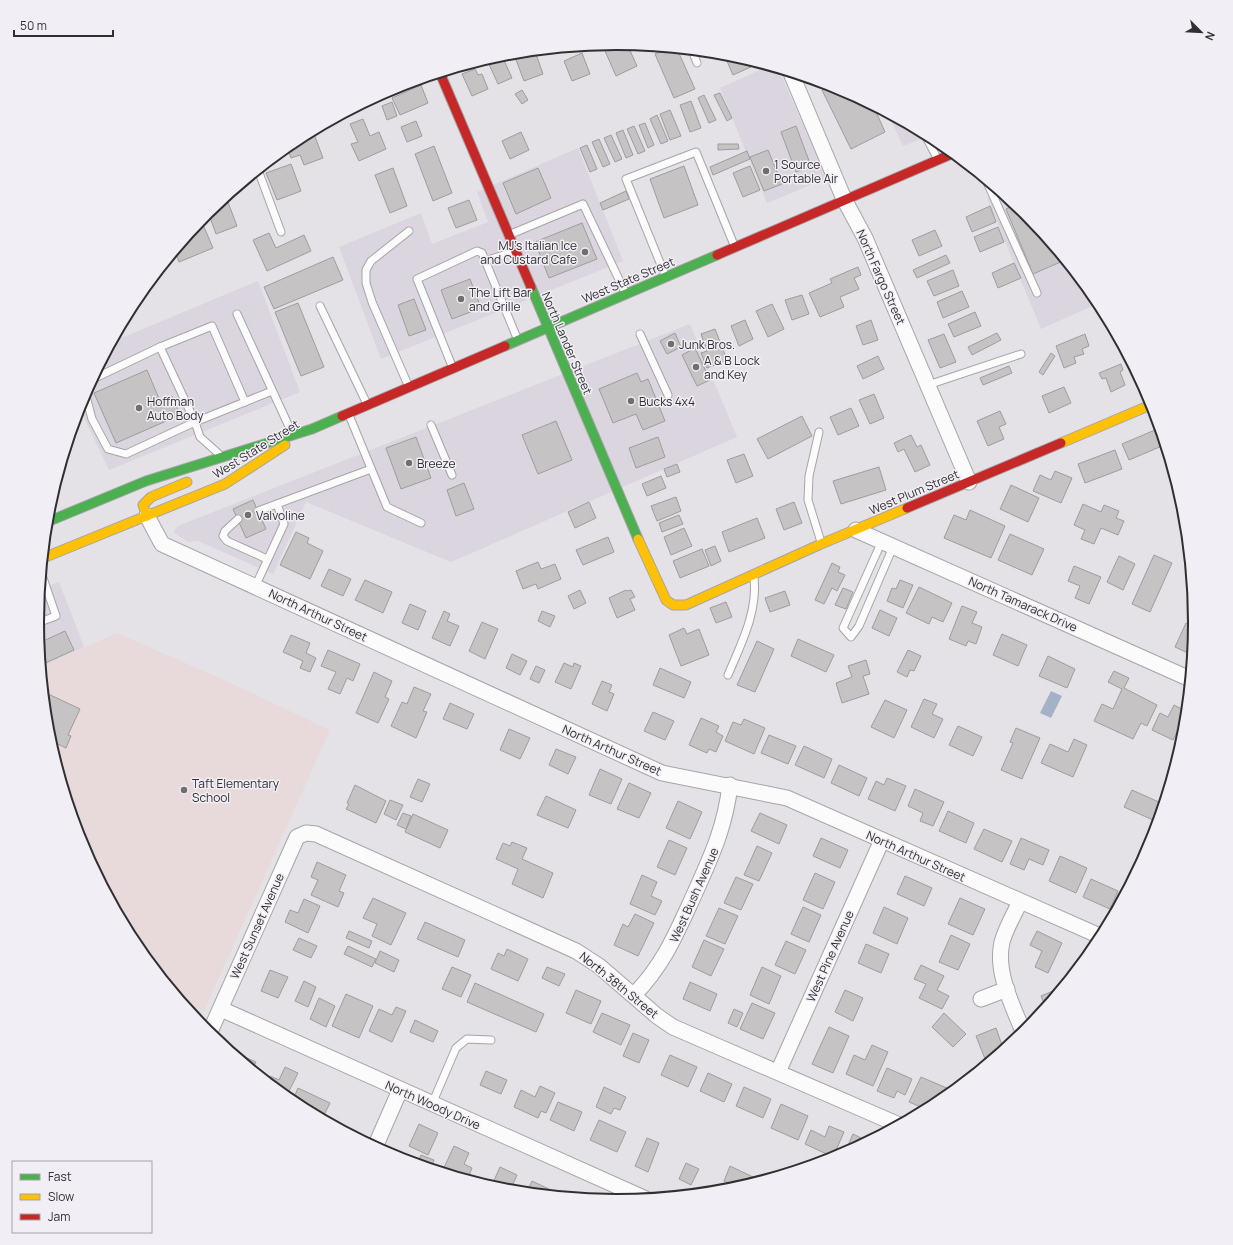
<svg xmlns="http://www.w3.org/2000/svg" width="1233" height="1245" font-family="Manrope,sans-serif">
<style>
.built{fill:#dad5de}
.education{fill:#e8d9db}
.water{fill:#a4b2c7}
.building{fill:#c6c3c4;stroke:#9e9c9d}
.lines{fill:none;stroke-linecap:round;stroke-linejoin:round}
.lane-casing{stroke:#a5a4a7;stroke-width:9}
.street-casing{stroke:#a5a4a7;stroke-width:17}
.fast-casing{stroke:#a5a4a7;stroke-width:11}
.slow-casing{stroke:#a5a4a7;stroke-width:11}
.jam-casing{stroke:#a5a4a7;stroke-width:11}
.lane{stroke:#fbfbfb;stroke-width:7}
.street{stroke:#fbfbfb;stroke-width:15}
.fast{stroke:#4caf50;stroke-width:9}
.slow{stroke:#ffc107;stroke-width:9}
.jam{stroke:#c62828;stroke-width:9}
.poi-dot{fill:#6f6e71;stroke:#f2eef5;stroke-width:1.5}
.labels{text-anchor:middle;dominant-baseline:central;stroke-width:3;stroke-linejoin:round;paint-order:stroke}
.poi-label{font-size:12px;fill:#302f32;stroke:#f2eef5;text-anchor:start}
.street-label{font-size:12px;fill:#302f32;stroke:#f2eef5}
.rim{fill:none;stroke:#302f32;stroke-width:2}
</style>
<rect width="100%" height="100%" fill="#e4e2e6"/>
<g class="built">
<path d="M769,66L778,69L827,178L767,203L720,88Z"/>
<path d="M888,114L929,136L903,146Z"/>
<path d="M578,148L623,261L381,359L339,247L421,213L432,244L488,222L477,192Z"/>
<path d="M1001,192L1026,213L1099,303L1041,329L987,198Z"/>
<path d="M258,281L300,392L109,470L79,407L112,342Z"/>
<path d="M690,324L737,437L451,562L306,502L273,574L198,541L188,542L173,532L178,526Z"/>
<path d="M59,582L84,647L41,667L37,622L40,589Z"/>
</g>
<path class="education" d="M117,633L224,680L330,730L204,1011L182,1002L135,944L81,844L48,735L41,667Z"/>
<path class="water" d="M1051,691L1062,696L1051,718L1040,713Z"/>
<g class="building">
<path d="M617,43L627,44L637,66L616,76L602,44Z"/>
<path d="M668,48L677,49L695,89L674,98L655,54Z"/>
<path d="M531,51H535L543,74L524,81L515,57Z"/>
<path d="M582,53L590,74L572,81L564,61Z"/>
<path d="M724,54L751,61L753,66L733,75Z"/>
<path d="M502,56L512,78L498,84L488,62Z"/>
<path d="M475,69L478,75L482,74L488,89L472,96L462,74Z"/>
<path d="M421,85L428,103L400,115L392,98Z"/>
<path d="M832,85L873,105L885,132L851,149L822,90Z"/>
<path d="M522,90L528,100L522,104L515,94Z"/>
<path d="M720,93L732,118L727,121L714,95Z"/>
<path d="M704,95L716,120L709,123L698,98Z"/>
<path d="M691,101L701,128L690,132L680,105Z"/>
<path d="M392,102L397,116L387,120L382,106Z"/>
<path d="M670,110L681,136L670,140L660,114Z"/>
<path d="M657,115L668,141L661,144L650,119Z"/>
<path d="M363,119L370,136L379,132L386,149L359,161L351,144L358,142L350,124Z"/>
<path d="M416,121L422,136L407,142L401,127Z"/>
<path d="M645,123L654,145L648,148L639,125Z"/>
<path d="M634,126L645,151L638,154L627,129Z"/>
<path d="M796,126L811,166L796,172L781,132Z"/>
<path d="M623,130L633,155L626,158L616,133Z"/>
<path d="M521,132L529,150L510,159L502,141Z"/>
<path d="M314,134L323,158L304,165L300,155L291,158L287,147L293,142Z"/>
<path d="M611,135L622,159L615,162L604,138Z"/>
<path d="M599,139L610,164L603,167L592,142Z"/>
<path d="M718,144H738L739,149L718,150Z"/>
<path d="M587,145L597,169L590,172L580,148Z"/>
<path d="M434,146L452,193L433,201L415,154Z"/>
<path d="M768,150L782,184L764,191L750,157Z"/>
<path d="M747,151L750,159L713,175L710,167Z"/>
<path d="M291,164L301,191L277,200L266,173Z"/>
<path d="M684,166L698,205L664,218L650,179Z"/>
<path d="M750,166L760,190L743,197L733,173Z"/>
<path d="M393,168L407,206L390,213L375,175Z"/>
<path d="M538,168L551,198L516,214L503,183Z"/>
<path d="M626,191L629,199L603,210L600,203Z"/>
<path d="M226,197L237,226L216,234L208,212Z"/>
<path d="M469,200L477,220L456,228L448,208Z"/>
<path d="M1016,204L1026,213L1065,260L1033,274L1006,209Z"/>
<path d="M990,206L996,222L972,232L966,217Z"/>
<path d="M201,220L213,248L179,262L175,251L183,242L190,239L189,235Z"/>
<path d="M582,223L597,259L549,278L535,242Z"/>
<path d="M998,227L1004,242L980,252L974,237Z"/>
<path d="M935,230L942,246L919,256L912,240Z"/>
<path d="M269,233L276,248L304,235L311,251L267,271L253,240Z"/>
<path d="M946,255L950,263L917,278L913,270Z"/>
<path d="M333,257L343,280L274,309L264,287Z"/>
<path d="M1014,263L1021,278L998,288L992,273Z"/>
<path d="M858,267L861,275L854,278L859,289L840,297L844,307L820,317L809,293L832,283L830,279Z"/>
<path d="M953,270L959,286L934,296L927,281Z"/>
<path d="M470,279L481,308L452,319L441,290Z"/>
<path d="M962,291L969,307L943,318L937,302Z"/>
<path d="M802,295L809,314L792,320L785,300Z"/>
<path d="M414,299L426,330L409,336L398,305Z"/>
<path d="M298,303L324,367L301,376L275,312Z"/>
<path d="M772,304L784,329L768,337L756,311Z"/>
<path d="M975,312L981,326L954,337L948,324Z"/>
<path d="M745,320L753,339L739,346L731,326Z"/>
<path d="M871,320L878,340L863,345L856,326Z"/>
<path d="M715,329L727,360L707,368L701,353L707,351L701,334Z"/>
<path d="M675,333L681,347L667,354L660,341Z"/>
<path d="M997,333L1001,340L972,355L968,347Z"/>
<path d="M944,334L956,362L940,368L928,340Z"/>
<path d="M1085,334L1089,346L1082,349L1084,354L1074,357L1076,363L1064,368L1056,346Z"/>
<path d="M695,348L710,380L697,386L682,355Z"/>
<path d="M1051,353L1055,356L1043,375L1039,372Z"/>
<path d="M878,356L884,369L863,379L857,366Z"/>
<path d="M1121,364L1123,370L1120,372L1125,385L1111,392L1106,378L1102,379L1099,373Z"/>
<path d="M1009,366L1012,373L983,385L980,378Z"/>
<path d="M147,370L160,401L172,396L180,415L116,443L94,393Z"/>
<path d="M637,373L641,382L648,379L665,421L643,430L636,414L613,423L599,389Z"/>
<path d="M1064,387L1071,403L1049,413L1042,396Z"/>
<path d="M874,394L884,418L870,424L859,400Z"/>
<path d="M851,408L859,426L838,435L830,417Z"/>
<path d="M1000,411L1006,424L999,427L1004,439L988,446L977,421Z"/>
<path d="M802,416L812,436L768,459L757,439Z"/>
<path d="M556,421L572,460L538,474L522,435Z"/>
<path d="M1155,430L1162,446L1129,460L1122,444Z"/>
<path d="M911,435L917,447L921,445L930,465L915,472L904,449L898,452L894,443Z"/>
<path d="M416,437L431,478L401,489L386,448Z"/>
<path d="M658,437L665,457L636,468L629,448Z"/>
<path d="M1115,450L1122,469L1085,483L1078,464Z"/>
<path d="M744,454L753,476L736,483L727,460Z"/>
<path d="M677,464L680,472L667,477L664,469Z"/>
<path d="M879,467L886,490L841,504L833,481Z"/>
<path d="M1055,471L1072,478L1061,503L1033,491L1040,475L1051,480Z"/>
<path d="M661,476L666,488L647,496L642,484Z"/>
<path d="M464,483L474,509L456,516L447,490Z"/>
<path d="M1011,485L1039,498L1028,522L1000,509Z"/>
<path d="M676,497L681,511L657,521L651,506Z"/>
<path d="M253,500L266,529L246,538L233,509Z"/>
<path d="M589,502L596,518L575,528L568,512Z"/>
<path d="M794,502L802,523L784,530L776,509Z"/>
<path d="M1083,504L1101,512L1104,505L1119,511L1116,518L1124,521L1118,535L1101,528L1094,544L1081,539L1085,530L1074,525Z"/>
<path d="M970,510L1005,526L991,558L944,538L954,515L966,520Z"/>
<path d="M679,515L683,524L662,532L659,523Z"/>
<path d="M757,518L765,538L729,552L722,532Z"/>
<path d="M684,528L692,546L671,555L664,537Z"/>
<path d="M296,532L309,538L307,543L323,551L310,579L280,565Z"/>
<path d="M1010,534L1044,549L1032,575L998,560Z"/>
<path d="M608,537L614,552L583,565L576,550Z"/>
<path d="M715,546L721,561L711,566L705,550Z"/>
<path d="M702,549L709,566L680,578L673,561Z"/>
<path d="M1154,555L1172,563L1150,612L1132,604Z"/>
<path d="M1119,556L1135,564L1123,590L1107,582Z"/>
<path d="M538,562L541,569L555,564L561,579L538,589L536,584L523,589L516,571Z"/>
<path d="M832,563L840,567L838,572L845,575L837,591L832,588L824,604L815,600Z"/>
<path d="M1074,566L1101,577L1089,604L1075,598L1080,586L1068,581Z"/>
<path d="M329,569L351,579L343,596L321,586Z"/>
<path d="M365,580L392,592L383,613L355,600Z"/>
<path d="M900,580L913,585L903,608L887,601L892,588L896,589Z"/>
<path d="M919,587L952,603L943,622L932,617L929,624L906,613Z"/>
<path d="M843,588L853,592L846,609L835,605Z"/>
<path d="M580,590L586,603L574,609L568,596Z"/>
<path d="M626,590L627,591L631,590L635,597L630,599L635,610L617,618L609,598Z"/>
<path d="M785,591L790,605L770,612L765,598Z"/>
<path d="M726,602L732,617L716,623L710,608Z"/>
<path d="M410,604L426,611L418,630L402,623Z"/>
<path d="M962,606L977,612L972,623L982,627L976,644L968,641L966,646L949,639Z"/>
<path d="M880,610L897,618L889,636L872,628Z"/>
<path d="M444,611L450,614L447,621L459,626L450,646L432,638Z"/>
<path d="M542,611L555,616L550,627L538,621Z"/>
<path d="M482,622L498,629L485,659L469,651Z"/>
<path d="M1186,623L1196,627L1192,655L1175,647Z"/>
<path d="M684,628L687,634L699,629L709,655L681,666L669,635Z"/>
<path d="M65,631L74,650L41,665L39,643Z"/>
<path d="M1002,634L1027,645L1018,666L993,655Z"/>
<path d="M291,635L310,643L306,653L316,658L310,672L300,668L303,661L283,652Z"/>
<path d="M798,639L834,655L826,672L791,656Z"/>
<path d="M757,641L774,649L755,692L737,685Z"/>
<path d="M328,650L360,664L353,681L347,678L340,694L328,689L336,672L321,666Z"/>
<path d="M908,650L921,656L914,671L910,670L907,677L897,672Z"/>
<path d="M512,654L527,661L520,675L506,668Z"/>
<path d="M1048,656L1075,669L1067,688L1039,676Z"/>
<path d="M866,660L870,674L863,676L869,694L842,703L836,683L852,677L848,666Z"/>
<path d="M564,663L573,667L574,663L581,666L571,689L555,682Z"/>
<path d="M536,666L545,670L539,683L530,679Z"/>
<path d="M660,668L691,682L684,698L653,685Z"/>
<path d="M1114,671L1129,678L1124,688L1157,705L1147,726L1141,723L1133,739L1094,721L1102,704L1113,709L1122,689L1108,682Z"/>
<path d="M374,672L392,681L385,697L389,699L378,723L356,713Z"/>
<path d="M602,681L612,685L609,692L614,694L607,711L592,704Z"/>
<path d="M414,687L431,694L423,711L427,712L416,738L391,726L402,702L407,704Z"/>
<path d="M44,692L80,709L68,735L71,736L66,748L50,740Z"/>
<path d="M924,699L937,704L932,714L943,719L934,738L911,727Z"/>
<path d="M885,700L907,710L894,738L871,727Z"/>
<path d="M450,703L474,714L467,729L443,719Z"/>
<path d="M1174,705L1187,712L1173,740L1152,730L1160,713L1168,717Z"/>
<path d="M653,712L674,721L665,740L644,731Z"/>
<path d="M701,718L719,726L716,732L723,736L716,752L709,749L707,753L689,745Z"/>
<path d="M744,719L765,728L754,754L725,741L733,722L741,725Z"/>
<path d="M958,726L982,737L973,756L949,745Z"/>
<path d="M1016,728L1040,738L1022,779L1001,770L1013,743L1010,742Z"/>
<path d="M509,729L530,738L520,759L500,750Z"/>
<path d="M769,735L796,746L788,764L761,753Z"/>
<path d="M1074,739L1087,745L1073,777L1041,763L1050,744L1068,752Z"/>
<path d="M804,746L832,759L824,778L795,765Z"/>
<path d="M556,749L576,757L568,774L549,765Z"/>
<path d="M839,765L867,778L859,796L831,783Z"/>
<path d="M600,769L622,779L611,804L589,795Z"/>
<path d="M887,778L906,786L895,811L868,799L876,781L884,785Z"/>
<path d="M418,779L430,784L422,802L410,797Z"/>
<path d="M629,783L651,793L639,818L617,809Z"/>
<path d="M355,785L386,801L376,823L346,809L349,804L347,803Z"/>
<path d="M915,789L944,802L933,826L920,821L923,813L908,806Z"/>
<path d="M1132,790L1161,803L1153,820L1124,807Z"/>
<path d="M546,796L576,810L568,828L537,815Z"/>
<path d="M390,800L403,805L396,820L384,814Z"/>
<path d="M678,801L702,812L690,839L666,828Z"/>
<path d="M948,811L974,823L966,843L939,831Z"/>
<path d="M403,813L411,816L406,829L397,825Z"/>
<path d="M760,813L787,825L779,844L751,831Z"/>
<path d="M413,814L448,830L440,848L405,832Z"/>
<path d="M984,829L1012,841L1002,862L974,849Z"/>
<path d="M821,838L848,850L840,868L813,856Z"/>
<path d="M1021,838L1049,850L1043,865L1029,859L1024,870L1010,864Z"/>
<path d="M669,840L687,848L675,875L657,867Z"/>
<path d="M512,842L527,848L522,859L553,873L543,898L512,884L518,869L496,859L503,843L510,846Z"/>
<path d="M757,846L772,853L759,881L744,875Z"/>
<path d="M1060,856L1087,868L1076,893L1049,881Z"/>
<path d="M317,862L346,875L339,891L344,893L338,907L311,895L318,880L311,877Z"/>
<path d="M815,873L835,882L823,909L803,900Z"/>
<path d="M642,875L657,882L651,896L662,901L655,915L630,904Z"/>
<path d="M905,876L932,888L924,906L897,894Z"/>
<path d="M736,877L753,884L741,910L724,903Z"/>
<path d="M1091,879L1118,891L1110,909L1083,897Z"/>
<path d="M373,898L406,913L391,945L372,936L377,924L363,918Z"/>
<path d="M960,898L985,909L973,935L948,924Z"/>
<path d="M304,899L320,906L308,933L285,922L290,910L298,913Z"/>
<path d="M803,907L821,915L809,942L791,934Z"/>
<path d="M884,907L908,918L897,944L873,933Z"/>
<path d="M719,908L738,916L725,944L706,936Z"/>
<path d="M635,914L654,923L638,956L614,945L623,924L628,927Z"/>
<path d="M425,922L465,940L458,957L417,939Z"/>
<path d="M349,931L372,941L369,948L346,938Z"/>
<path d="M1037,931L1062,943L1048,973L1035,967L1042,951L1030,945Z"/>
<path d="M951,935L970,944L958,970L939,962Z"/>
<path d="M299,938L317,946L311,958L293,950Z"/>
<path d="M704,940L724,949L711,976L692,967Z"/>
<path d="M786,941L806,950L795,974L775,965Z"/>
<path d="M866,944L889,954L881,973L858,963Z"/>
<path d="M348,946L376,959L372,967L344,954Z"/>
<path d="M507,949L528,959L518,981L491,969L498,953L504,956Z"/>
<path d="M380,951L399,960L394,972L375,963Z"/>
<path d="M921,965L944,976L937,990L949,996L942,1009L919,998L926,984L914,979Z"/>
<path d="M452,967L471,975L461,997L442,989Z"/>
<path d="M547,967L565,974L559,986L542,978Z"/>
<path d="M762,967L781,976L769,1004L750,995Z"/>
<path d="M270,970L288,977L278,998L261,991Z"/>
<path d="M304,981L316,987L308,1007L295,1001Z"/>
<path d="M690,982L717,994L710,1011L683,999Z"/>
<path d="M475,983L544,1014L536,1032L467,1002Z"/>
<path d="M1060,988L1061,990L1046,1008L1041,996Z"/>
<path d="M576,990L601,1001L591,1024L566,1013Z"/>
<path d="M845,990L863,998L853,1021L835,1012Z"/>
<path d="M346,994L373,1006L359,1038L332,1026Z"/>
<path d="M319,998L335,1006L326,1027L310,1019Z"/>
<path d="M752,1003L775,1013L763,1039L740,1029Z"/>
<path d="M396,1007L406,1011L392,1042L369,1031L379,1009L392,1015Z"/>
<path d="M734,1009L743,1013L737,1027L728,1023Z"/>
<path d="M602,1013L630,1025L621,1045L593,1032Z"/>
<path d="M944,1013L966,1034L953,1047L932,1027Z"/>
<path d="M415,1020L438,1031L433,1042L410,1032Z"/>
<path d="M829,1027L849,1036L833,1073L812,1064Z"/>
<path d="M996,1028L1004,1051L987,1064L976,1036Z"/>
<path d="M633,1033L649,1040L639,1063L623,1056Z"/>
<path d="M872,1045L888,1052L873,1086L846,1074L854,1055L865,1060Z"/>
<path d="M238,1054L256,1062L252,1070L237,1057Z"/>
<path d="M670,1055L697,1067L688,1087L661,1075Z"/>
<path d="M285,1067L298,1073L286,1097L267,1082L270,1076L279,1080Z"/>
<path d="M887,1068L912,1079L905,1095L897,1091L894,1098L877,1091Z"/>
<path d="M486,1071L507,1080L501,1094L480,1085Z"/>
<path d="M708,1073L732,1084L724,1102L700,1091Z"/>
<path d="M921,1077L949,1089L945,1099L928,1110L909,1102Z"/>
<path d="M540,1086L555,1093L546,1113L541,1111L538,1118L514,1107L521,1090L535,1097Z"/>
<path d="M604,1087L626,1097L620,1110L614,1108L611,1114L596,1107Z"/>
<path d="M744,1087L771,1099L763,1118L736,1106Z"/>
<path d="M298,1088L330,1103L322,1119L292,1102Z"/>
<path d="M558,1102L582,1112L574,1131L550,1120Z"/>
<path d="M781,1104L808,1116L798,1140L771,1128Z"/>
<path d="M599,1120L626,1132L617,1152L590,1140Z"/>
<path d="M419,1124L438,1133L428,1155L409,1146Z"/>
<path d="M829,1126L844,1132L833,1157L805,1144L811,1130L825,1137Z"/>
<path d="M853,1134L869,1142L845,1155L844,1154Z"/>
<path d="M647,1138L659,1143L648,1172L635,1166Z"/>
<path d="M454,1146L469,1153L464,1164L472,1168L467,1180L442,1172Z"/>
<path d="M421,1155L434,1160L430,1169L402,1160L403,1156L418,1162Z"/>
<path d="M686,1163L699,1169L691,1185L679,1179Z"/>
<path d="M730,1166L753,1177L749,1185L731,1190L733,1185L724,1181Z"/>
<path d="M500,1167L517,1175L510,1191L491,1187Z"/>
<path d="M532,1181L553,1191L551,1196L526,1193Z"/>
</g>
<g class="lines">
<g class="lane-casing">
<g id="lane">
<path d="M692,50L697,63"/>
<path d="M924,133L937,158"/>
<path d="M258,170L281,232"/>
<path d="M986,180L1037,293"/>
<path d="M511,234L583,204L625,292"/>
<path d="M485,261L513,252"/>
<path d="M665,275L626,179L696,152L734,245"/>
<path d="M320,306L367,404"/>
<path d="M237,314L292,433"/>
<path d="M640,334L668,395"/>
<path d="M452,366L417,279L477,251L482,253L517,338"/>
<path d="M93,379L160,347"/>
<path d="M408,385L372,302L366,283V270L371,261L409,231"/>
<path d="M928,385L1021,354"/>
<path d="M85,393L92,419L108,449L126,454L195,422L272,391"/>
<path d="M349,415L387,507L421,523"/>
<path d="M431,425L452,475"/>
<path d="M819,432L809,476L808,500L821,542"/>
<path d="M219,454L200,437L195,422L160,347L212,326L245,402"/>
<path d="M258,511L371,469"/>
<path d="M238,519L225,531L223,536L227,541L267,559"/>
<path d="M882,541L843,628L851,637L859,626L893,547"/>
<path d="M255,587L284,524L277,504"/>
<path d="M37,623L56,616L42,575"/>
<path d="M728,675C741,644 758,612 754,577"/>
<path d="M432,1104L456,1048L467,1039L491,1040"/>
</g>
</g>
<g class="street-casing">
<g id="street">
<path d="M791,73L844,199L865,238L969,482"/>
<path d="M147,516L162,544L662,773L787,798L1102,937"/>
<path d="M856,530L1190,679"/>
<path d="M1020,902C1014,914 1006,928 1002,942C995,973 1013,1006 1024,1034"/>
<path d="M634,995C664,964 676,934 694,895C711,857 725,828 730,785"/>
<path d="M981,999L1007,989"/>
<path d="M221,1009L646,1199"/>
<path d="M209,1034L297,837L306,833L316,834L576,951L599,966L657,1016L673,1027L899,1125"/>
<path d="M778,1072L882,840"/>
<path d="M375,1147L400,1090"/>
</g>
</g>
<g class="fast-casing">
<g id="fast">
<path d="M531,287L638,539"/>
<path d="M505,346L717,255"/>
<path d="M47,522L146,481L312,429L342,416"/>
</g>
</g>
<g class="slow-casing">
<g id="slow">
<path d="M1061,443L1153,404"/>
<path d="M147,516L143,505L151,497L187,482"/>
<path d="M638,539L666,600L673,605H686L821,544L907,508"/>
<path d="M43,558L225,484L285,445"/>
</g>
</g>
<g class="jam-casing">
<g id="jam">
<path d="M440,73L531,287"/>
<path d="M717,255L954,153"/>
<path d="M342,416L505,346"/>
<path d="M907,508L1061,443"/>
</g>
</g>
<use href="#lane" class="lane"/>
<use href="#street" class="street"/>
<use href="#fast" class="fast"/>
<use href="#slow" class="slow"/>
<use href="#jam" class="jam"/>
</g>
<g class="poi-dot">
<circle cx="766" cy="171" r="4"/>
<circle cx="585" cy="252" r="4"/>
<circle cx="461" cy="299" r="4"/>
<circle cx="671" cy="344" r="4"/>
<circle cx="696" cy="367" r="4"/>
<circle cx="631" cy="401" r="4"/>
<circle cx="139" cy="408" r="4"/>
<circle cx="409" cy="463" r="4"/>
<circle cx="248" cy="515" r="4"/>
<circle cx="184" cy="790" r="4"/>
</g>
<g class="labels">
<g class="poi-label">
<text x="774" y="164">1 Source<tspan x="774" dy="14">Portable Air</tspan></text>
<text x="577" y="245" text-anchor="end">MJ's Italian Ice<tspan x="577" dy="14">and Custard Cafe</tspan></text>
<text x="469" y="292">The Lift Bar<tspan x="469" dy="14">and Grille</tspan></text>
<text x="679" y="344">Junk Bros.</text>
<text x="704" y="360">A &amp; B Lock<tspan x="704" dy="14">and Key</tspan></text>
<text x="147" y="401">Hoffman<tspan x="147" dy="14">Auto Body</tspan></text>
<text x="639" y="401">Bucks 4x4</text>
<text x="417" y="463">Breeze</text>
<text x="256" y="515">Valvoline</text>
<text x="192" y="783">Taft Elementary<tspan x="192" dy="14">School</tspan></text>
</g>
<g class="street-label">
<text transform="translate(881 277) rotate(66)">North Fargo Street</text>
<text transform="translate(628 280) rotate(-23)">West State Street</text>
<text transform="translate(567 343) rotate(67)">North Lander Street</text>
<text transform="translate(256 449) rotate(-32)">West State Street</text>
<text transform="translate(914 492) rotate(-23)">West Plum Street</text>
<text transform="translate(1023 604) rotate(24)">North Tamarack Drive</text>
<text transform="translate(318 615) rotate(25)">North Arthur Street</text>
<text transform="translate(612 750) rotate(24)">North Arthur Street</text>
<text transform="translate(916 856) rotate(24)">North Arthur Street</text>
<text transform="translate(694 895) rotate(-66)">West Bush Avenue</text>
<text transform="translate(257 926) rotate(-66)">West Sunset Avenue</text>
<text transform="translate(830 956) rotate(-66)">West Pine Avenue</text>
<text transform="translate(619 985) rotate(39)">North 38th Street</text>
<text transform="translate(433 1105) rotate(24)">North Woody Drive</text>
</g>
</g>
<path d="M0 0H1233V1245H0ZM44 622a572 572 0 1 1 1144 0a572 572 0 1 1-1144 0Z" fill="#f2eef5" fill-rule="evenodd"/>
<path class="rim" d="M44 622a572 572 0 1 1 1144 0a572 572 0 1 1-1144 0Z"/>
<rect x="12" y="1161" width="140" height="72" fill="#f2eef5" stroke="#a4a2a7"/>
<rect x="20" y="1174" width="20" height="6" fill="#4caf50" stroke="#a4a2a7"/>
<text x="48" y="1181" font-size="12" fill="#302f32">Fast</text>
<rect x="20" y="1194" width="20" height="6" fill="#ffc107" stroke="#a4a2a7"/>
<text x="48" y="1201" font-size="12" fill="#302f32">Slow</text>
<rect x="20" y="1214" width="20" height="6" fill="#c62828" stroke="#a4a2a7"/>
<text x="48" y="1221" font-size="12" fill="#302f32">Jam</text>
<g transform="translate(1201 32) rotate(114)" stroke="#f2eef5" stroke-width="3" paint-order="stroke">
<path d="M0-3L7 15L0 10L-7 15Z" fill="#302f32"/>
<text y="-6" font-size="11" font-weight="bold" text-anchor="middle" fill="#302f32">N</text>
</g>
<path d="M14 30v6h99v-6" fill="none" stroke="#302f32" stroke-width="2"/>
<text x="20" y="30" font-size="12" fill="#302f32" stroke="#f2eef5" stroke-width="3" paint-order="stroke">50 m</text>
</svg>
